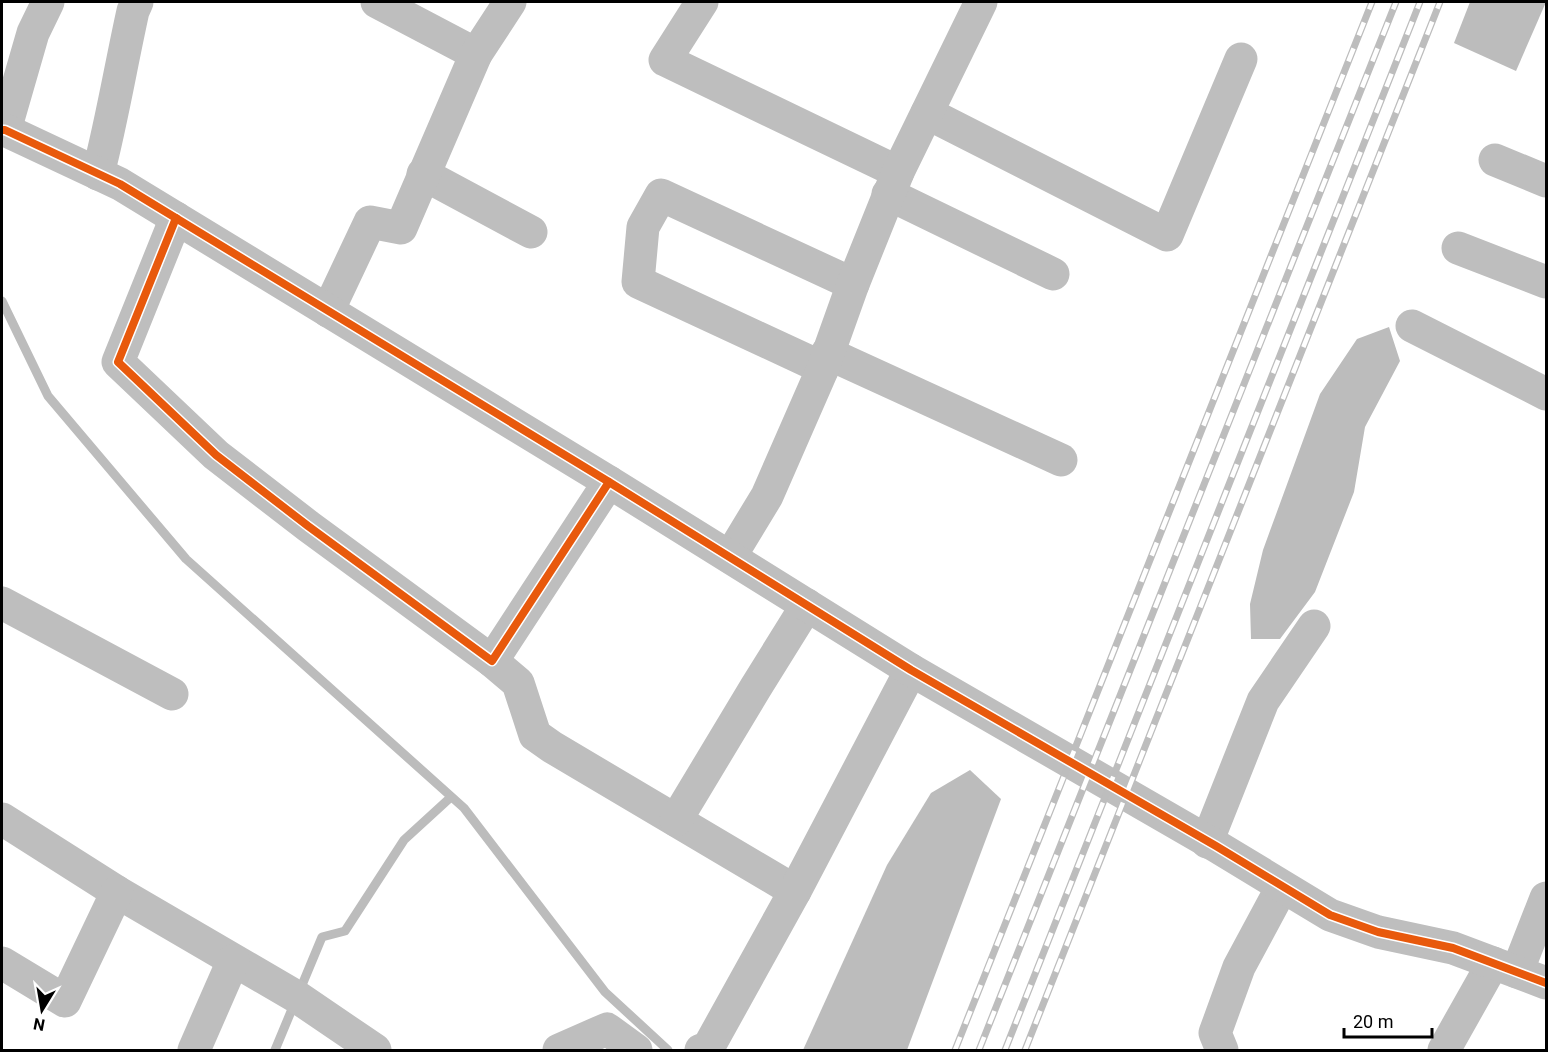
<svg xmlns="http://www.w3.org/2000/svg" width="1548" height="1052" font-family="Roboto,sans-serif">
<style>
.water{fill:#bcbcbc}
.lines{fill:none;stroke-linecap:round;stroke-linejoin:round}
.stream{stroke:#bcbcbc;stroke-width:9}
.minor{stroke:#bebebe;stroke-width:33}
.tertiary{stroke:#bebebe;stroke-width:33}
.rail-casing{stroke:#bdbdbd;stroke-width:7}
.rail{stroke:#fff;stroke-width:4.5;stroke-dasharray:14;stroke-linecap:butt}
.cycleway-casing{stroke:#fff;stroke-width:11}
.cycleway{stroke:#e8590c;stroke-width:8}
</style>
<rect width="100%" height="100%" fill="#fff"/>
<g class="water">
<path d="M1470,2H1546L1516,71L1454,43Z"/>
<path d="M1389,327L1400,361L1365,427L1354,492L1315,592L1280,639H1251L1250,604L1263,550L1320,394L1357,339Z"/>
<path d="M970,770L1001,799L907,1050H803L887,865L931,793Z"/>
</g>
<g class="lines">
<g class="stream">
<path d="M2,301L48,396L186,559L464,808L605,992L668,1050"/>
<path d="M275,1050L322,937L345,931L404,840L451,797"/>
</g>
<g class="minor">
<path d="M377,2L476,54"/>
<path d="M702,2L665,60L898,172"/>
<path d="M927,113L1167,235L1241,59"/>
<path d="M5,130L33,33L48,2"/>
<path d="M1495,160L1546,181"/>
<path d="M98,174C112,120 121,65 133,11L137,2"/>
<path d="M423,174L531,232"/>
<path d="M888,194L1053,274"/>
<path d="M176,218L118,362L216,455L308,526L492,661L609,482"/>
<path d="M1458,248L1546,282"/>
<path d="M328,311L370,222L401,228L476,54L510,2"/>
<path d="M1412,326L1546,394"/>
<path d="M827,353L1061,460"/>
<path d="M823,368L638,282L643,227L661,195L853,284"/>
<path d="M730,557L767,496L823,368L853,284L898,172L981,2"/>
<path d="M2,603L172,694"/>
<path d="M492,661L518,683L535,735L552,747L795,891"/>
<path d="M2,819L117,892L297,997L375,1050"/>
<path d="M676,820L756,687L807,605"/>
<path d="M1207,842L1263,701L1314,626"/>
<path d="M2,963L65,1001L117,892"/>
<path d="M1517,972L1546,898"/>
<path d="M194,1050L233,961"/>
<path d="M559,1050L607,1029L636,1050"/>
<path d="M701,1050L708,1048L795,891L911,670"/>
<path d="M1222,1050L1215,1033L1239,967L1282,887"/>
<path d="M1444,1050L1493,963"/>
</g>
<path class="tertiary" d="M2,130H5L120,184L609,482L911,670L1216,846L1330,915L1378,932L1453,948L1546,983"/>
<g class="rail-casing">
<g id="rail">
<path d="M955,1050L1372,2"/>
<path d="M979,1050L1396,2"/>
<path d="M1005,1050L1420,2"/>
<path d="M1025,1050L1440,2"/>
</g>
</g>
<use href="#rail" class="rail"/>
<g class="cycleway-casing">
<g id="cycleway">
<path d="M2,130H5L120,184L609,482L911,670L1216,846L1330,915L1378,932L1453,948L1546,983"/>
<path d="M176,218L118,362L216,455L308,526L492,661L609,482"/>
</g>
</g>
<use href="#cycleway" class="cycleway"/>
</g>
<rect width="1548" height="1052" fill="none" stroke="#000000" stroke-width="6"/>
<g transform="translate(42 1010) rotate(191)" stroke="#ffffff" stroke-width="4.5" paint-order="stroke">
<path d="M0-4.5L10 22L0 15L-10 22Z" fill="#000000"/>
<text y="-9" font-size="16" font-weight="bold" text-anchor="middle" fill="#000000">N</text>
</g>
<path d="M1344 1028v9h88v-9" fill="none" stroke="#000000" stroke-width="3"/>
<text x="1353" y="1028" font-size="18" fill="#000000" stroke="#ffffff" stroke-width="4.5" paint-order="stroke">20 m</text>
</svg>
